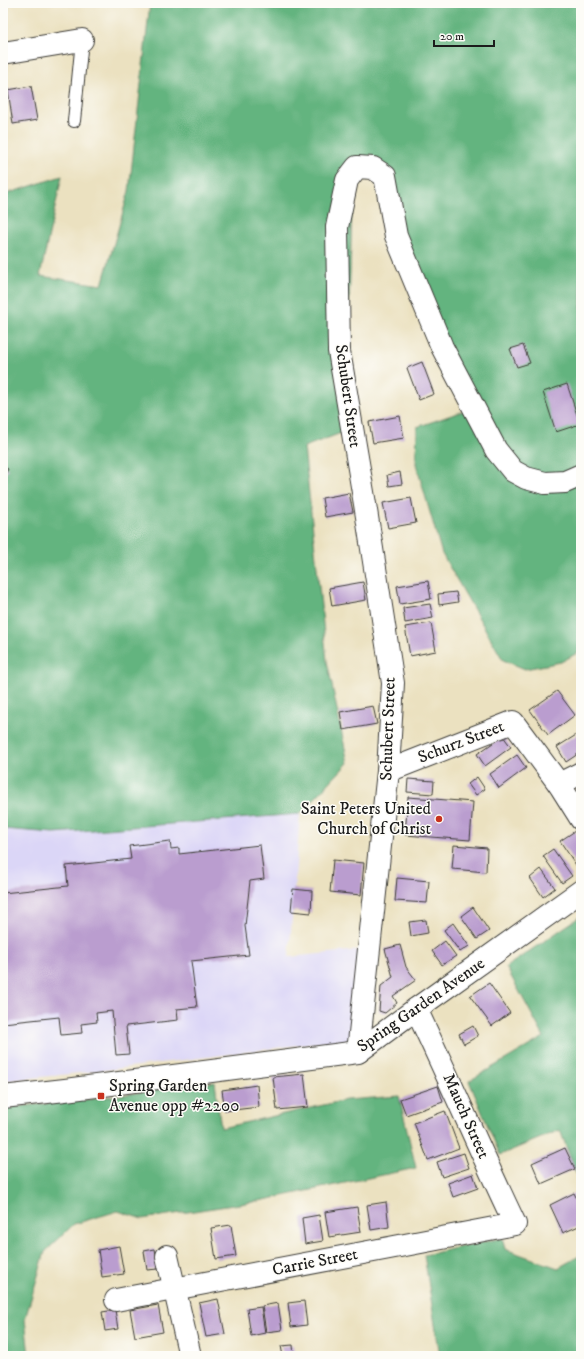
<svg xmlns="http://www.w3.org/2000/svg" width="584" height="1359" font-family="'IM FELL DW Pica',serif">
<style>
.built{fill:#dbd6f7}
.forest{fill:#64b47f;stroke:#40684e}
.building{fill:#ba9dcf}
.lines{fill:none;stroke-linecap:round;stroke-linejoin:round}
.service-casing{stroke:#3b3a35;stroke-width:14}
.minor-casing{stroke:#3b3a35;stroke-width:24}
.tertiary-casing{stroke:#3b3a35;stroke-width:24}
.service{stroke:#fff;stroke-width:12}
.minor{stroke:#fff;stroke-width:22}
.tertiary{stroke:#fff;stroke-width:22}
.poi-dot{fill:#c8321e;stroke:#fdfcf7;stroke-width:1.5}
.labels{text-anchor:middle;dominant-baseline:central;stroke-width:3;stroke-linejoin:round;paint-order:stroke}
.street-label{font-size:17px;fill:#1c1c1c;stroke:#fdfcf7}
.poi-label{font-size:17px;fill:#1c1c1c;stroke:#fdfcf7;text-anchor:end}
</style>
<rect width="100%" height="100%" fill="#fdfcf7"/>
<filter id="ink" filterUnits="userSpaceOnUse"><feTurbulence type="fractalNoise" baseFrequency=".025" numOctaves="2"/><feDisplacementMap in="SourceGraphic" scale="8" xChannelSelector="R" yChannelSelector="G"/><feConvolveMatrix kernelMatrix="1 2 1 2 8 2 1 2 1" color-interpolation-filters="sRGB"/></filter>
<filter id="wash" filterUnits="userSpaceOnUse"><feTurbulence type="fractalNoise" baseFrequency=".012" numOctaves="4" result="noise"/><feDisplacementMap in="SourceGraphic" scale="16" xChannelSelector="R" yChannelSelector="G"/><feGaussianBlur stdDeviation="0.9" result="paint"/><feColorMatrix in="noise" values="0 0 0 0 0 0 0 0 0 0 0 0 0 0 0 0 0 1.4 0 .05"/><feComposite in="paint" operator="in"/></filter>
<g filter="url(#wash)">
<rect width="100%" height="100%" fill="#ebe1c0"/>
<path class="built" d="M300,814L289,957L360,950L352,1040L307,1044L106,1070L3,1081V829L54,833Z"/>
<g class="forest">
<path d="M150,3H581V651L561,662L525,669L503,660L442,554L416,464L417,427L466,410L381,182L371,174L358,179L352,205L348,348L352,429L304,447L327,661L348,763L300,814L54,833L3,829V195L62,176L40,276L102,285L129,191Z"/>
<path d="M581,916V1186L560,1130L500,1155L469,1081L544,1037L506,967Z"/>
<path d="M215,1082L221,1128L346,1100L399,1096L416,1168L259,1201L142,1219L118,1211L74,1224L45,1252L25,1319L29,1356H3V1108L92,1099Z"/>
<path d="M502,1238L505,1249L558,1268L581,1255V1356H440L424,1255Z"/>
</g>
<g id="blocks">
<g class="building">
<path d="M31,86L37,120L13,124L8,90Z"/>
<path d="M523,345L530,363L517,367L510,349Z"/>
<path d="M422,362L434,394L419,400L407,368Z"/>
<path d="M567,384L580,424L556,432L543,392Z"/>
<path d="M400,416L404,438L373,443L369,422Z"/>
<path d="M3,466L8,469L3,478Z"/>
<path d="M400,472L402,484L389,486L387,475Z"/>
<path d="M349,493L353,512L325,517L322,498Z"/>
<path d="M411,498L416,523L388,528L383,503Z"/>
<path d="M428,581L431,599L400,604L397,586Z"/>
<path d="M363,582L366,600L332,606L329,588Z"/>
<path d="M456,592L458,602L439,605L438,594Z"/>
<path d="M430,604L433,618L405,623L403,608Z"/>
<path d="M431,623L436,651L410,656L405,627Z"/>
<path d="M557,691L575,715L548,735L530,710Z"/>
<path d="M373,706L377,724L343,730L340,712Z"/>
<path d="M581,732V752L566,762L557,747Z"/>
<path d="M503,736L511,747L485,766L477,754Z"/>
<path d="M517,755L526,768L499,788L490,774Z"/>
<path d="M477,777L485,789L476,795L468,784Z"/>
<path d="M408,779L434,781L433,794L407,792Z"/>
<path d="M408,797L473,802L470,840L405,835Z"/>
<path d="M575,831L581,840L580,871L560,841Z"/>
<path d="M170,841L171,849L179,848V854L260,845L264,879L250,881L245,926L249,955L191,961L197,1007L177,1009L178,1020L126,1026L129,1054L116,1055L112,1011L96,1013L97,1022L81,1024L82,1033L61,1035L59,1017L3,1023V893L68,886L66,866L131,859L129,846Z"/>
<path d="M454,845L487,848L486,872L452,869Z"/>
<path d="M553,849L572,876L562,883L543,856Z"/>
<path d="M333,860L364,863L361,895L330,892Z"/>
<path d="M541,869L555,888L543,897L530,878Z"/>
<path d="M397,878L429,881L427,903L395,901Z"/>
<path d="M293,889L312,891L311,913L291,911Z"/>
<path d="M473,907L489,931L477,939L461,916Z"/>
<path d="M426,920L428,933L411,936L409,922Z"/>
<path d="M453,923L469,946L460,952L444,930Z"/>
<path d="M445,941L456,956L442,965L432,951Z"/>
<path d="M400,945L406,967L416,980L393,996L397,1003L385,1013L379,1011L381,986L393,977L385,949Z"/>
<path d="M489,983L510,1013L492,1026L470,996Z"/>
<path d="M473,1026L478,1036L464,1044L459,1034Z"/>
<path d="M304,1074L308,1107L277,1110L273,1077Z"/>
<path d="M257,1085L259,1107L225,1111L222,1090Z"/>
<path d="M438,1086L443,1102L406,1115L400,1099Z"/>
<path d="M445,1111L459,1148L428,1160L414,1123Z"/>
<path d="M565,1148L575,1169L541,1184L532,1163Z"/>
<path d="M464,1153L469,1168L442,1177L437,1162Z"/>
<path d="M473,1174L478,1188L453,1197L448,1183Z"/>
<path d="M574,1193L577,1199L581,1197V1225L563,1233L550,1205Z"/>
<path d="M386,1202L389,1227L371,1230L367,1205Z"/>
<path d="M357,1207L361,1232L329,1237L325,1212Z"/>
<path d="M319,1215L323,1241L305,1244L302,1218Z"/>
<path d="M231,1225L236,1256L216,1259L211,1228Z"/>
<path d="M119,1246L124,1274L102,1277L98,1250Z"/>
<path d="M155,1249L158,1269L147,1270L144,1251Z"/>
<path d="M218,1299L225,1334L206,1337L199,1303Z"/>
<path d="M304,1301L307,1325L291,1327L288,1303Z"/>
<path d="M278,1303L282,1330L266,1332L262,1306Z"/>
<path d="M158,1305L163,1332L135,1337L130,1310Z"/>
<path d="M261,1307L265,1333L251,1336L247,1309Z"/>
<path d="M115,1310L118,1329L105,1331L102,1312Z"/>
<path d="M293,1345L294,1356H283L281,1346Z"/>
</g>
</g>
</g>
<g filter="url(#ink)">
<use href="#blocks" fill-opacity="0" stroke="#3b3a35" stroke-width="1"/>
<g class="lines">
<g class="service-casing">
<path id="service" d="M74,121L82,40"/>
</g>
<g class="minor-casing">
<g id="minor">
<path d="M3,53L82,40"/>
<path d="M388,771L513,722L559,784L581,819"/>
<path d="M559,784L581,773"/>
<path d="M358,1052L388,771L393,683L365,504L339,351L337,227L347,180L357,167L373,168L385,176L396,236L442,347L496,450L513,471L526,478L545,483L565,482L581,475"/>
<path d="M167,1256L190,1356"/>
<path d="M116,1300L515,1224C481,1153 450,1080 416,1009"/>
</g>
</g>
<g class="tertiary-casing">
<path id="tertiary" d="M3,1097L65,1090L358,1052L416,1009L581,891"/>
</g>
<use href="#service" class="service"/>
<use href="#minor" class="minor"/>
<use href="#tertiary" class="tertiary"/>
</g>
</g>
<g class="poi-dot">
<circle cx="439" cy="819" r="4"/>
<rect x="97" y="1092" width="8" height="8" rx="2"/>
</g>
<g class="labels">
<g class="street-label">
<text transform="translate(348 396) rotate(82)">Schubert Street</text>
<text transform="translate(388 729) rotate(-88)">Schubert Street</text>
<text transform="translate(461 742) rotate(-21)">Schurz Street</text>
<text transform="translate(421 1005) rotate(-35)">Spring Garden Avenue</text>
<text transform="translate(466 1116) rotate(66)">Mauch Street</text>
<text transform="translate(315 1262) rotate(-11)">Carrie Street</text>
</g>
<g class="poi-label">
<text x="431" y="809">Saint Peters United<tspan x="431" dy="20">Church of Christ</tspan></text>
<text x="109" y="1086" text-anchor="start">Spring Garden<tspan x="109" dy="20">Avenue opp #2200</tspan></text>
</g>
</g>
<rect width="584" height="1359" fill="none" stroke="#fdfcf7" stroke-width="16"/>
<path d="M434 40v6h60v-6" fill="none" stroke="#1c1c1c" stroke-width="2"/>
<text x="440" y="40" font-size="12" fill="#1c1c1c" stroke="#fdfcf7" stroke-width="3" paint-order="stroke">20 m</text>
</svg>
